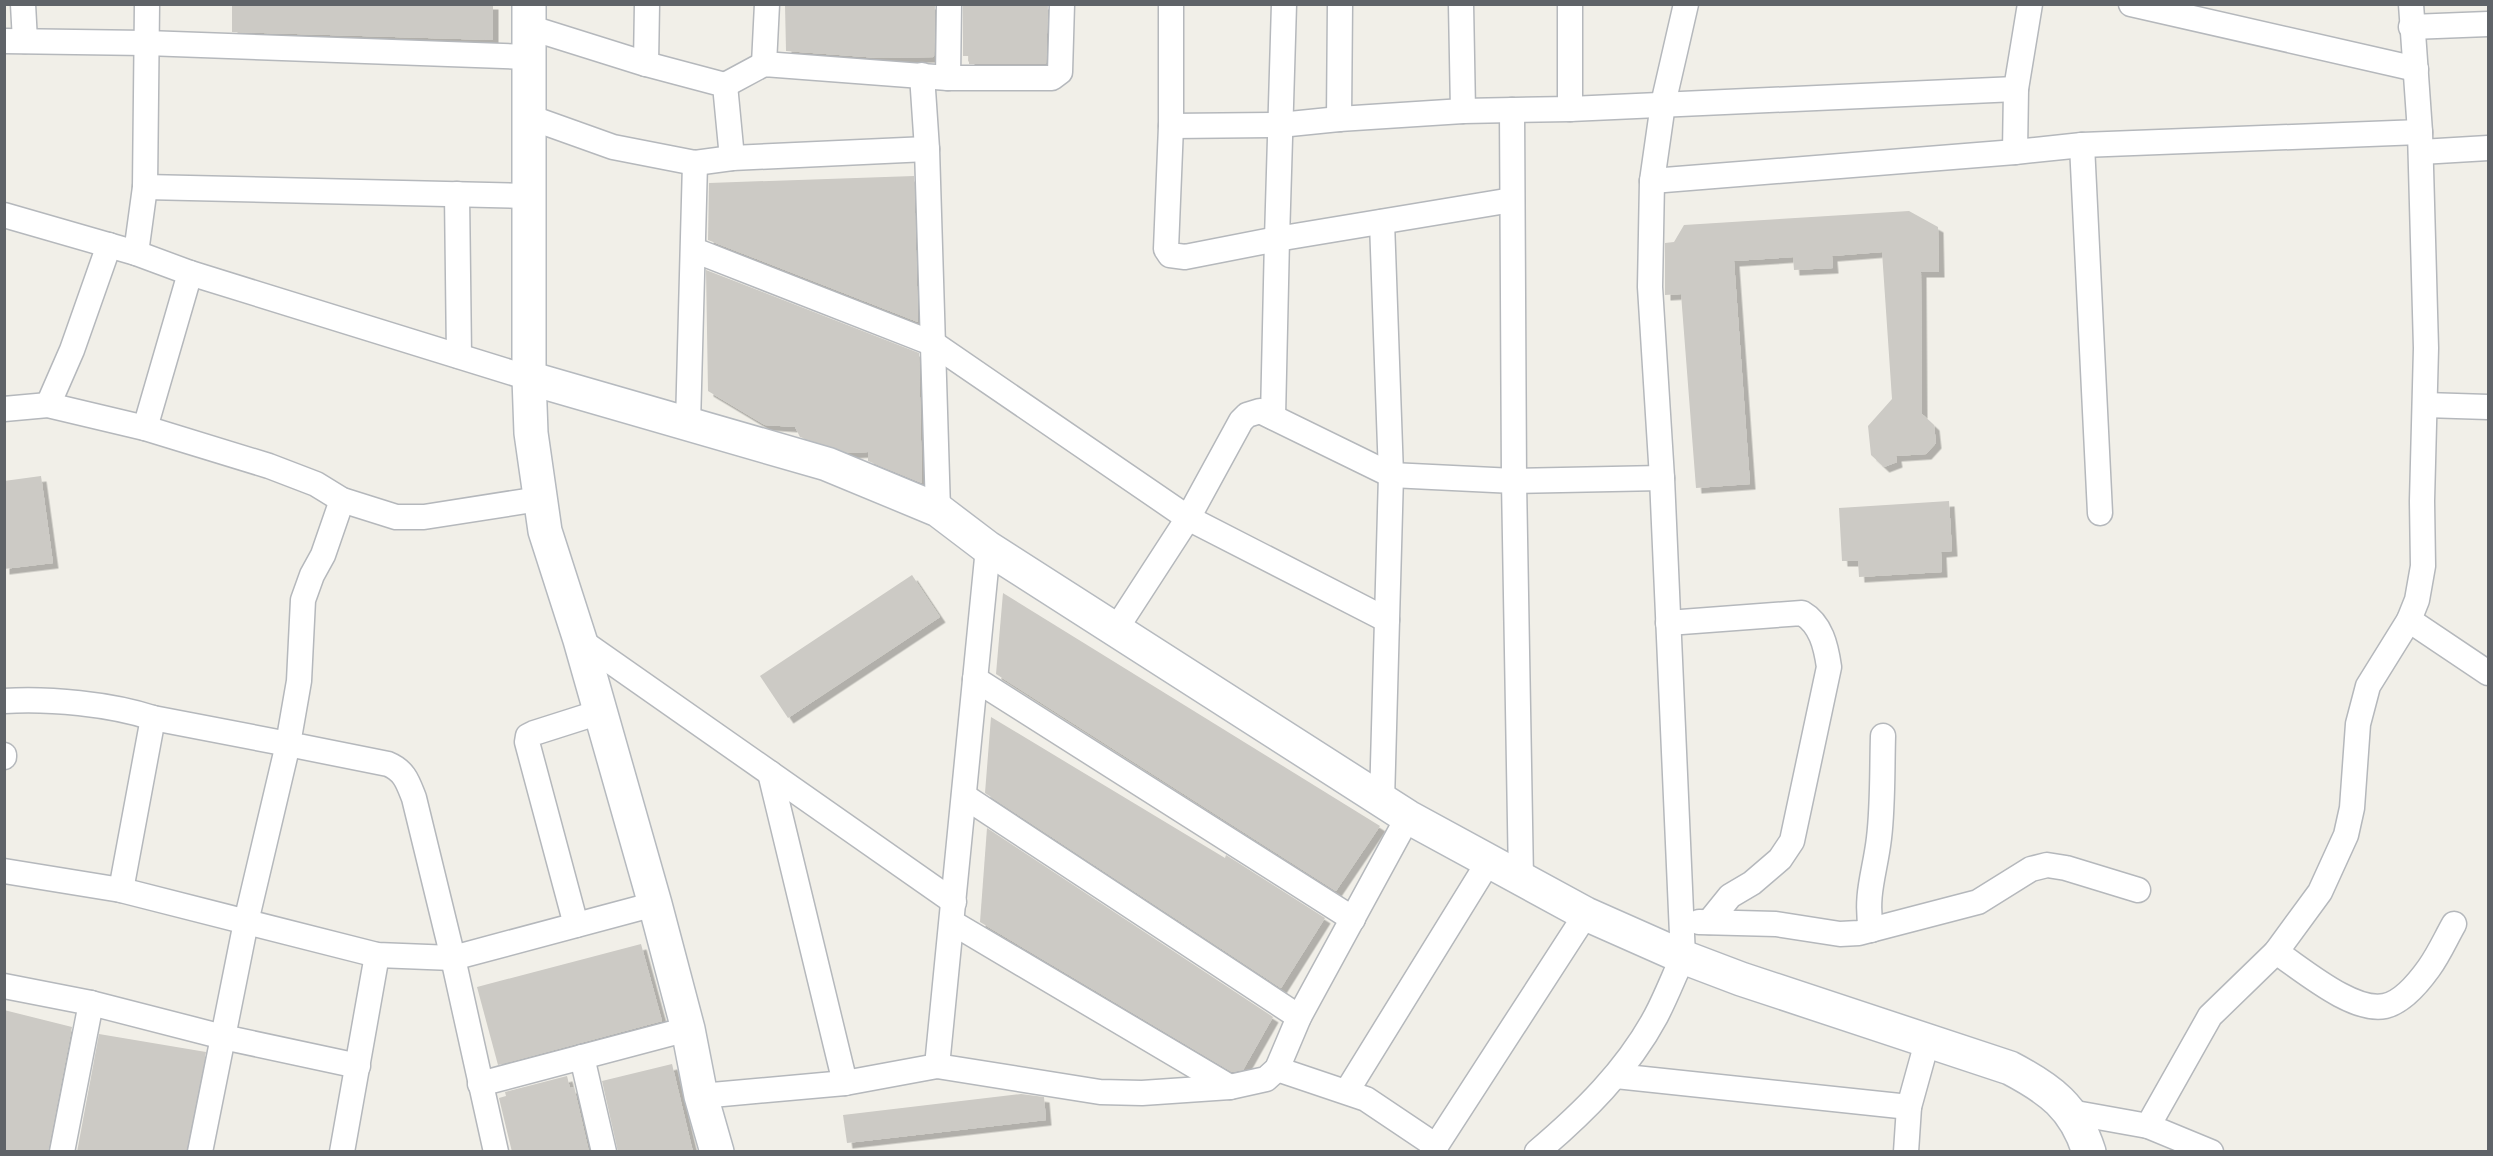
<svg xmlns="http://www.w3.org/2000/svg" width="2493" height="1156" font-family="Inter,sans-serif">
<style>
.building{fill:#cccac5;filter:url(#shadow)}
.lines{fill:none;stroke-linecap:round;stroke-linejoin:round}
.street-casing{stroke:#b5b8bc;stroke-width:27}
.secondary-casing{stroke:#b6babf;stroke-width:36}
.street{stroke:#fff;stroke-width:24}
.secondary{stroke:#fff;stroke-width:33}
</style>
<defs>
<filter id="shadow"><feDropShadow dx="5.5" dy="5.5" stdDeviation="0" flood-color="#0004"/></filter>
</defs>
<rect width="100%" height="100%" fill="#f1efe8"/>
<g class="building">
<path d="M232,4H493V40L232,32Z"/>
<path d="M785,4H935L934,57L879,58L786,51Z"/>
<path d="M963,4H1048L1046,64H969V56H963Z"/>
<path d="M914,176L918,322L708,240L709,183Z"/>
<path d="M1909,211L1938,227L1939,272H1921L1922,414L1934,425L1936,443L1926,454L1896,456L1897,462L1884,467L1871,455L1868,426L1892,399L1882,252L1832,256L1833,268L1794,270L1793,257L1734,261L1750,484L1696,488L1681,294L1665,295V243L1674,242L1684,225Z"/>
<path d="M706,270L919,353L922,483L868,461V452L849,453L800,437L795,427L765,425L708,391Z"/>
<path d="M41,476L53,563L4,569V481Z"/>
<path d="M1949,501L1952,551L1941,552L1942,572L1859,577L1858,561H1842L1839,508Z"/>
<path d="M912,575L940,617L788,718L760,676Z"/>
<path d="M1003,593L1380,826L1336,891L996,674Z"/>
<path d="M991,717L1225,858L1226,855L1325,918L1281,988L985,793Z"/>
<path d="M987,828L1273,1017L1243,1070L1232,1072L980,922Z"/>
<path d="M641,944L662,1021L498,1065L477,987Z"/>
<path d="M4,1010L72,1027L48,1152H4Z"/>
<path d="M99,1034L206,1052L186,1152H77Z"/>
<path d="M672,1064L693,1152H618L602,1081Z"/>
<path d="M567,1076L570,1088L574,1087L589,1152H512L499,1098L506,1096L505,1092Z"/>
<path d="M1021,1094L1044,1097L1046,1120L847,1143L843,1115Z"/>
</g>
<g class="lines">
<g class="street-casing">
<g id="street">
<path d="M23,4L25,41"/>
<path d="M1171,4V126L1166,249L1170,255L1185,257L1277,239L1273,417"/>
<path d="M1284,4L1277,239L1512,200"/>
<path d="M1461,4L1463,111"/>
<path d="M2131,4L2416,69"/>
<path d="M528,27L646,64L725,85L732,158"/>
<path d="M2411,27L2488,24"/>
<path d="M4,41L146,43L528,57"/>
<path d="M646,64L647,4"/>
<path d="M764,64L767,4"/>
<path d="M922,75L927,149L938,510"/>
<path d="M948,78L949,4"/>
<path d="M725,85L764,64L948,78H1052L1060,72L1062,4"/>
<path d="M1570,109V4"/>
<path d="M1512,110L1514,481L1662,478"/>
<path d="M529,117L613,147L695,163L732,158L927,149"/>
<path d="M1339,119L1340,4"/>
<path d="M1171,126L1280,125L1339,119L1463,111L1570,109L2016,89"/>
<path d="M2082,145L2100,513"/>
<path d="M2015,152L2016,89L2030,4"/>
<path d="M2421,152L2488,148"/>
<path d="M1652,181L2015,152L2082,145L2420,132L2411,4"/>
<path d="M145,187L530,196"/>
<path d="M457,194L459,356"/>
<path d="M4,215L136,253L190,273L529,378"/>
<path d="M1382,222L1391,475L1382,801"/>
<path d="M694,250L934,344L1188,518L1387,620"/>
<path d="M136,253L145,187L147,4"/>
<path d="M48,405L72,350L109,245"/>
<path d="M2425,405L2488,407"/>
<path d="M4,409L48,405L145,428L269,466L316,484L342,500L396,517H424L539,499"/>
<path d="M688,424L695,163"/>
<path d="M145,428L190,273"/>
<path d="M342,500L323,555L312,575L303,600L299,681L288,744L388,764C405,771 408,783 414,798L453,958L496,1152"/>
<path d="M2409,620L2488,673"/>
<path d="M1668,623L1802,613C1821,624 1826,646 1829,667L1792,841L1780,859L1752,883L1730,896L1709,922"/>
<path d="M1116,629L1188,518L1241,421L1247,415L1260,411L1391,475L1514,481L1521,879"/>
<path d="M580,640L954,902"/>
<path d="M975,679L1353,919"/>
<path d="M4,701C48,698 111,704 153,718L288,744L246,922L200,1152"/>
<path d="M4,755V757"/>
<path d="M770,773L845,1083"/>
<path d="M964,796L1299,1017"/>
<path d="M4,871L121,890L377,955L453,958L655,904"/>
<path d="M121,890L153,718"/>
<path d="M1699,922L1776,924L1840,934L1859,933L1978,902L2031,869L2047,865L2066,868L2138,890"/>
<path d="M953,923L1230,1087"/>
<path d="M576,925L527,742L528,736L534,733L600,712"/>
<path d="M1871,930C1865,893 1875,873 1879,838C1883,805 1882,770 1883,736"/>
<path d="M2276,952C2302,969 2353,1013 2385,1006C2403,1002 2419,982 2429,968C2439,954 2446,938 2454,924"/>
<path d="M4,986L91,1003L223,1037L358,1066"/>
<path d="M582,1057L604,1152"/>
<path d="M937,1066L988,548"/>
<path d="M1277,1069L1366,1099L1436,1146"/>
<path d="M1616,1076L1909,1107L1927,1042"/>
<path d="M480,1084L688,1029"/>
<path d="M1347,1091L1489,861"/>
<path d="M701,1096L845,1083L937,1066L1100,1092L1142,1093L1230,1087L1266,1079L1277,1069L1299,1017L1408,817"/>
<path d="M2070,1112L2148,1126L2210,1016L2276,952L2320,892L2346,835L2352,808L2358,724L2368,686L2409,620L2417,600L2423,566L2422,501L2426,348L2420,132"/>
<path d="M2148,1126L2211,1152"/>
<path d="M62,1152L91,1003"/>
<path d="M342,1152L377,955"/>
<path d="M1432,1152L1586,914"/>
<path d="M1537,1152C1583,1113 1627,1070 1656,1016C1666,997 1674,976 1683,957L1662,478L1650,287L1652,181L1663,104L1686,4"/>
<path d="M1906,1152L1909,1107"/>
</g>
</g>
<g class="secondary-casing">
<g id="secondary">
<path d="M529,4V378L531,433L545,531L580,640L655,904L688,1029L701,1096L717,1152"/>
<path d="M529,378L827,464L938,510L988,548L1408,817L1586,914L1683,957L1741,979L2010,1068C2050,1089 2075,1107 2089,1152"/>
</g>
</g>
<use href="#street" class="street"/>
<use href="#secondary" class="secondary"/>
</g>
<rect width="2493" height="1156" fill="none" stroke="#5f6368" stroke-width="12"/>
</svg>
